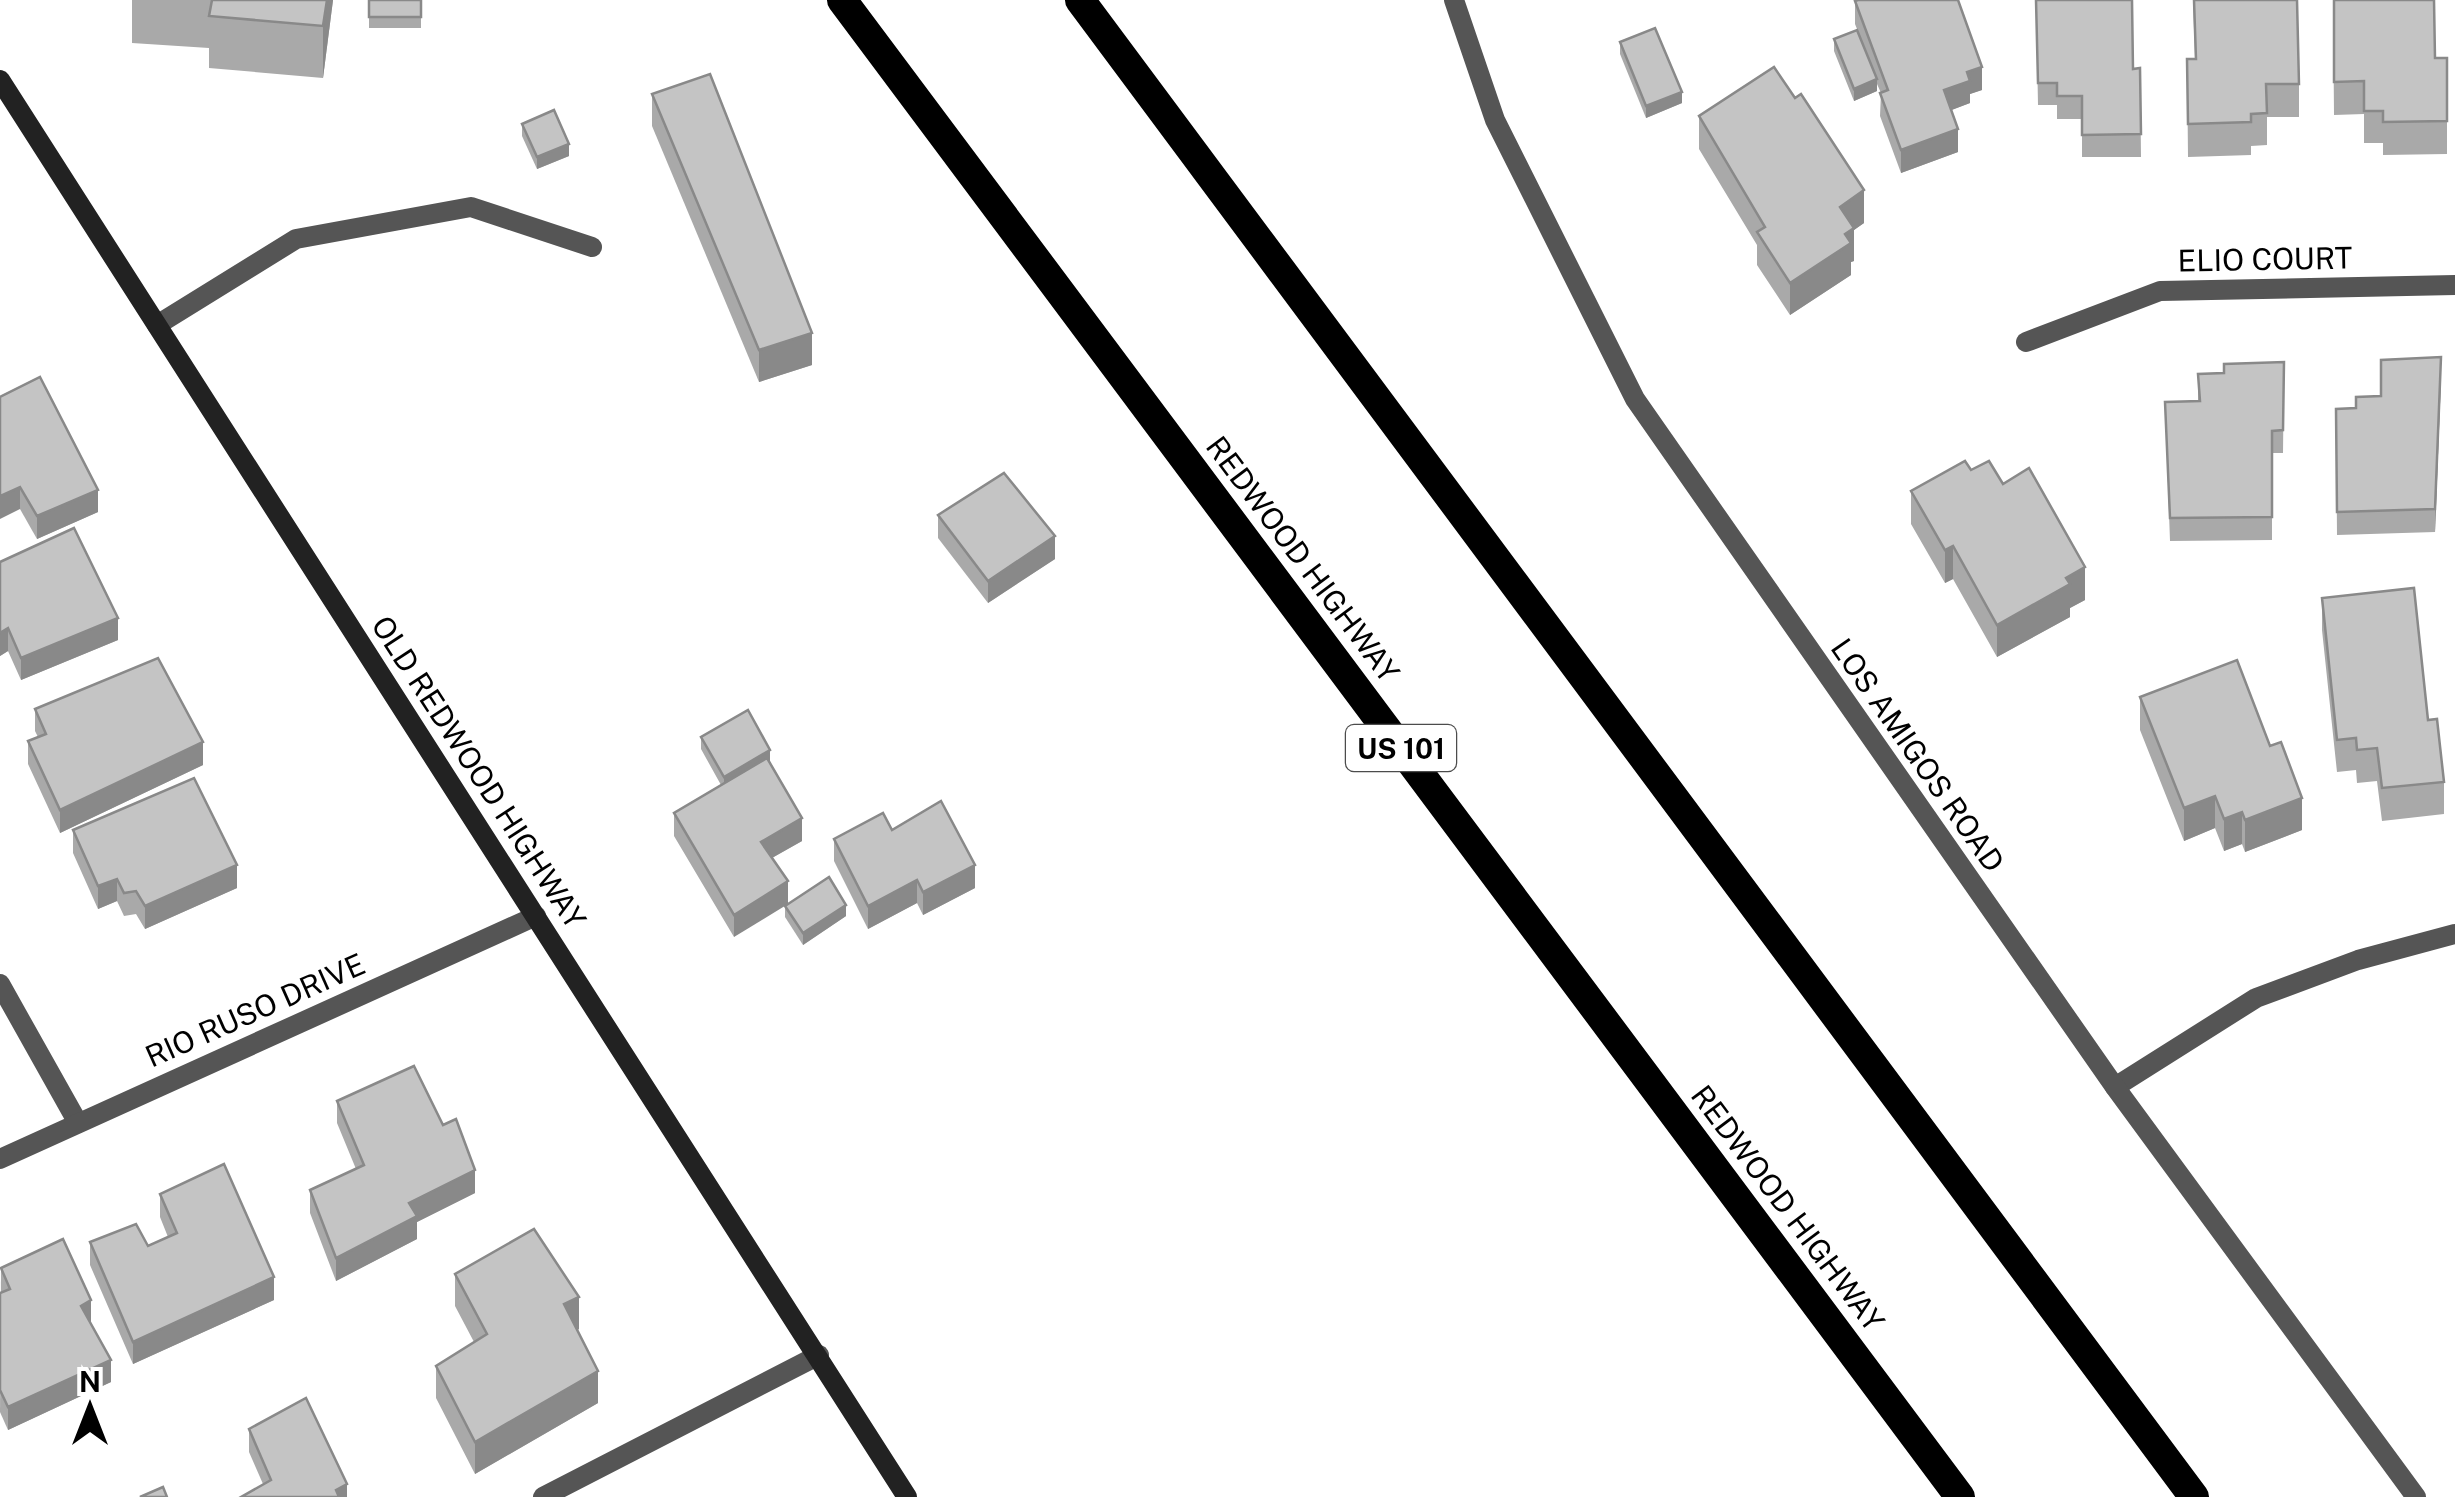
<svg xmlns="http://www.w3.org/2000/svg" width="2455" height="1497" font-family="'Public Sans',sans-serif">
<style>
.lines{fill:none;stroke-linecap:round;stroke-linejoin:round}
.service{stroke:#555;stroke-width:20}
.minor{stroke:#555;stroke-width:20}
.tertiary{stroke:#555;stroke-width:20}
.secondary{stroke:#222;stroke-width:20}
.motorway{stroke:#000;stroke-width:30}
.wall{fill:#a9a9a9}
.shaded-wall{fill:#898989}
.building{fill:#c4c4c4;stroke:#898989;stroke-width:2.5}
.labels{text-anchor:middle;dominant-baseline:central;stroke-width:9;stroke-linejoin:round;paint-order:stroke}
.shield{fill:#fff;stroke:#4c4c4c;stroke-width:2.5}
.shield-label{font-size:28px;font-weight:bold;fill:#000}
.street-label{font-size:30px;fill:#000;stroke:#fff}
</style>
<rect width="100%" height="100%" fill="#fff"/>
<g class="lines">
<g class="service">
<path d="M157,325L296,239L471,207L592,247"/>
<path d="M543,1497L819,1355"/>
</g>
<g class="minor">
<path d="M2026,342L2160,291L2455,285"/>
<path d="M0,984L78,1123"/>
<path d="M2115,1087L2256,998L2358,960L2455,934"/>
<path d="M0,1159L536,916"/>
</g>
<path class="tertiary" d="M1454,0L1495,120L1635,399L2115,1087L2416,1497"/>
<path class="secondary" d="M0,80L907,1497"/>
<g class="motorway">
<path d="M842,0L1960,1497"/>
<path d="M1080,0L2194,1497"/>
</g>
</g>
<g class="wall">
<path d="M132,0H333L323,78L209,68V48L132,43Z"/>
<rect x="369" y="0" width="52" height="28"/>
<path d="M2036,0L2133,69L2140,68L2141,157H2082V119H2057V105H2038Z"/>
<path d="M2193,0L2299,84V117H2267V145L2251,146V155L2188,157L2187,59H2195Z"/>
<path d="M2333,0L2435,58H2447V154L2383,155V143H2364V114L2334,115Z"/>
<path d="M1855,1L1982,90L1970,94V103L1951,110L1958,152L1901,173L1880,116L1881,93L1877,84V91L1854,101L1834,51V39L1863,44L1855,24Z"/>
<path d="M1620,42L1682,103L1646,118L1620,54Z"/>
<path d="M652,94L812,365L759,382L652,126Z"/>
<path d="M1699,116L1864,223L1854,230V261L1851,262V275L1790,315L1757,265V245L1699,149Z"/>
<path d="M522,124L569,156L537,169L522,136Z"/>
<path d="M2284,362L2283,453H2272V540L2170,541L2165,402L2198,401V374L2224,373Z"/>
<path d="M2441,379L2435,532L2337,535L2336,409L2356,408L2381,396Z"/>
<path d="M0,397L98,512L37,539L20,509Z"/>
<path d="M1971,470L2003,484L2085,600L2070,608V617L1997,657L1953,579L1945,583L1911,524V491Z"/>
<path d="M938,515L1055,559L988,603L938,538Z"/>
<path d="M0,562L118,640L21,680L8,651L0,656Z"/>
<path d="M2322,598L2428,720L2444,782V814L2382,821L2377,781L2357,783L2356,770L2337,772L2322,630Z"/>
<path d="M2140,697L2302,830L2245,852L2242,844L2224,851L2215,828L2184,841L2140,730Z"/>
<path d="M35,709L203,765L60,833L28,764V741L38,737L35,731Z"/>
<path d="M701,737L770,762H769L802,841L772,858L734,937L674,836V813L721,785L701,749Z"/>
<path d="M73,830L237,888L145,929L136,914L124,916L117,901L98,909L73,853Z"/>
<path d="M892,830L975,888L923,915L917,903L868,929L834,861V839Z"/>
<path d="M785,906L846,916L803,945L785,917Z"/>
<path d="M337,1101L475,1193L417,1222V1239L336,1281L310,1213V1190L356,1169L337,1123Z"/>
<path d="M160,1194L274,1300L133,1364L90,1265V1242L148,1246L168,1237L160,1217Z"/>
<path d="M1,1268L91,1323L111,1382L8,1430L0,1412Z"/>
<path d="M455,1274L579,1329L577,1330L598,1403L475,1474L436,1398V1366L474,1342L455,1306Z"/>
<path d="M249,1429L347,1497L263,1484L249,1452Z"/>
</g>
<g class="shaded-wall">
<path d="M327,0H333L323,78V26Z"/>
<path d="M1982,67V90L1970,94V103L1944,113V90L1967,72Z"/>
<path d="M1877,79V91L1854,101V89Z"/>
<path d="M1682,92V103L1646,118V106Z"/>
<path d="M1958,129V152L1901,173V150Z"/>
<path d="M569,144V156L537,169V157Z"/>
<path d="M1864,190V223L1854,230V261L1851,262V275L1790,315V283L1840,207Z"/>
<path d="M812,333V365L759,382V350Z"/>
<path d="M2441,357V379L2435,532V509Z"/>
<path d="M20,487V509L0,519V496Z"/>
<path d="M98,490V512L37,539V516Z"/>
<path d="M1055,536V559L988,603V581Z"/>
<path d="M1953,546V579L1945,583V550Z"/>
<path d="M2085,567V600L2070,608V617L1997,657V625L2066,578Z"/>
<path d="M118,618V640L21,680V658Z"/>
<path d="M8,628V651L0,656V633Z"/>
<path d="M203,742V765L60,833V810Z"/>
<path d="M770,750V762L724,788V777Z"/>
<path d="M2215,796V828L2184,841V808Z"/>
<path d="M2302,798V830L2245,852V820Z"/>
<path d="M2242,812V844L2224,851V819Z"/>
<path d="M802,818V841L761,864V842Z"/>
<path d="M237,865V888L145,929V906Z"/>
<path d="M975,865V888L923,915V892Z"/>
<path d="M117,879V901L98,909V886Z"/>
<path d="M917,880V903L868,929V906Z"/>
<path d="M788,881V904L734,937V915Z"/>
<path d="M846,905V916L803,945V933Z"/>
<path d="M475,1170V1193L417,1222V1239L336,1281V1258L409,1203Z"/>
<path d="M274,1277V1300L133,1364V1342Z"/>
<path d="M579,1297V1329L564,1337V1304Z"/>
<path d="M91,1300V1323L81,1306Z"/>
<path d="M111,1360V1382L8,1430V1407Z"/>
<path d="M598,1371V1403L475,1474V1442Z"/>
<path d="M347,1484V1497H336V1490Z"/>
</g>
<g class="building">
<path d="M212,0H327L323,26L209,16Z"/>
<rect x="369" y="0" width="52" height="17"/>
<path d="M1858,0H1958L1982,67L1967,72L1970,81L1944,90L1958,129L1901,150L1880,93L1888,90L1855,1Z"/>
<path d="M2036,0H2132L2133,69L2140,68L2141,134L2082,135V96H2057V83H2038Z"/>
<path d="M2194,0H2297L2299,84H2266L2267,113L2251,114V122L2188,124L2187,59H2196Z"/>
<path d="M2334,0H2434L2435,58H2447V121L2383,122V111H2364V81L2334,82Z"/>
<path d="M1655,28L1682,92L1646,106L1620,42Z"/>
<path d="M1857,30L1877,79L1854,89L1834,39Z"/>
<path d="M1774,67L1795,98L1801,94L1864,190L1840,207L1854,228L1845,234L1851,243L1790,283L1757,232L1765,227L1699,116Z"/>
<path d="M710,74L812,333L759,350L652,94Z"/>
<path d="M554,110L569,144L537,157L522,124Z"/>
<path d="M2441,357L2435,509L2337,512L2336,409L2356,408V397L2381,396V360Z"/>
<path d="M2284,362L2283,430L2272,431V517L2170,518L2165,402L2200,401L2198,374L2224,373V364Z"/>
<path d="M40,377L98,490L37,516L20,487L0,496V397Z"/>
<path d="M1965,461L1971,470L1989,461L2003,484L2029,468L2085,567L2066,578L2070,584L1997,625L1953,546L1945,550L1911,491Z"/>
<path d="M1004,473L1055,536L988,581L938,515Z"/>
<path d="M74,528L118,618L21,658L8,628L0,633V562Z"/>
<path d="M2414,588L2428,720L2437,719L2444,782L2382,788L2377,748L2357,750L2356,738L2337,740L2322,598Z"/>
<path d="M158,658L203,742L60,810L28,741L46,734L35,709Z"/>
<path d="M2237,660L2270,746L2281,742L2302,798L2245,820L2242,812L2224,819L2215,796L2184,808L2140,697Z"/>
<path d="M748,710L770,750L724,777L701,737Z"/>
<path d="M767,758L802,818L761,842L788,881L734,915L674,813Z"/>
<path d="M194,778L237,865L145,906L136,891L124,893L117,879L98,886L73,830Z"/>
<path d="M941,801L975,865L923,892L917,880L868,906L834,839L883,813L892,830Z"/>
<path d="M829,877L846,905L803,933L785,906Z"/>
<path d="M414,1066L443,1125L456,1119L475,1170L409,1203L417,1216L336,1258L310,1190L364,1165L337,1101Z"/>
<path d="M224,1164L274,1277L133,1342L90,1242L136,1224L148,1246L177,1233L160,1194Z"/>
<path d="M534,1229L579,1297L564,1304L598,1371L475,1442L436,1366L487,1334L455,1274Z"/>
<path d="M63,1239L91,1300L81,1306L111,1360L8,1407L0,1390V1293L10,1289L1,1268Z"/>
<path d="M306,1398L347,1484L336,1490L339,1497H241L271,1480L249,1429Z"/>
<path d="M163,1487L167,1497H140Z"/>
</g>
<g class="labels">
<rect class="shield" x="1346" y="725" width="110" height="46" rx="8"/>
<g class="shield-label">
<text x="1401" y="748">US 101</text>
</g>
<g class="street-label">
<text transform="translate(2265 259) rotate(-1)">ELIO COURT</text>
<text transform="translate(1303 559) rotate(53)">REDWOOD HIGHWAY</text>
<text transform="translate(1918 755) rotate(55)">LOS AMIGOS ROAD</text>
<text transform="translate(479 772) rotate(57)">OLD REDWOOD HIGHWAY</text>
<text transform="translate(255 1010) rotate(-24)">RIO RUSO DRIVE</text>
<text transform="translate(1788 1208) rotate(53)">REDWOOD HIGHWAY</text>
</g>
</g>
<g transform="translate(90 1407)" stroke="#ffffff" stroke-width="8" paint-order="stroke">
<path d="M0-8L18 38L0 25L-18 38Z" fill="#000000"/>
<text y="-15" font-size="28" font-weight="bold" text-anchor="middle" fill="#000000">N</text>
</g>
</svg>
